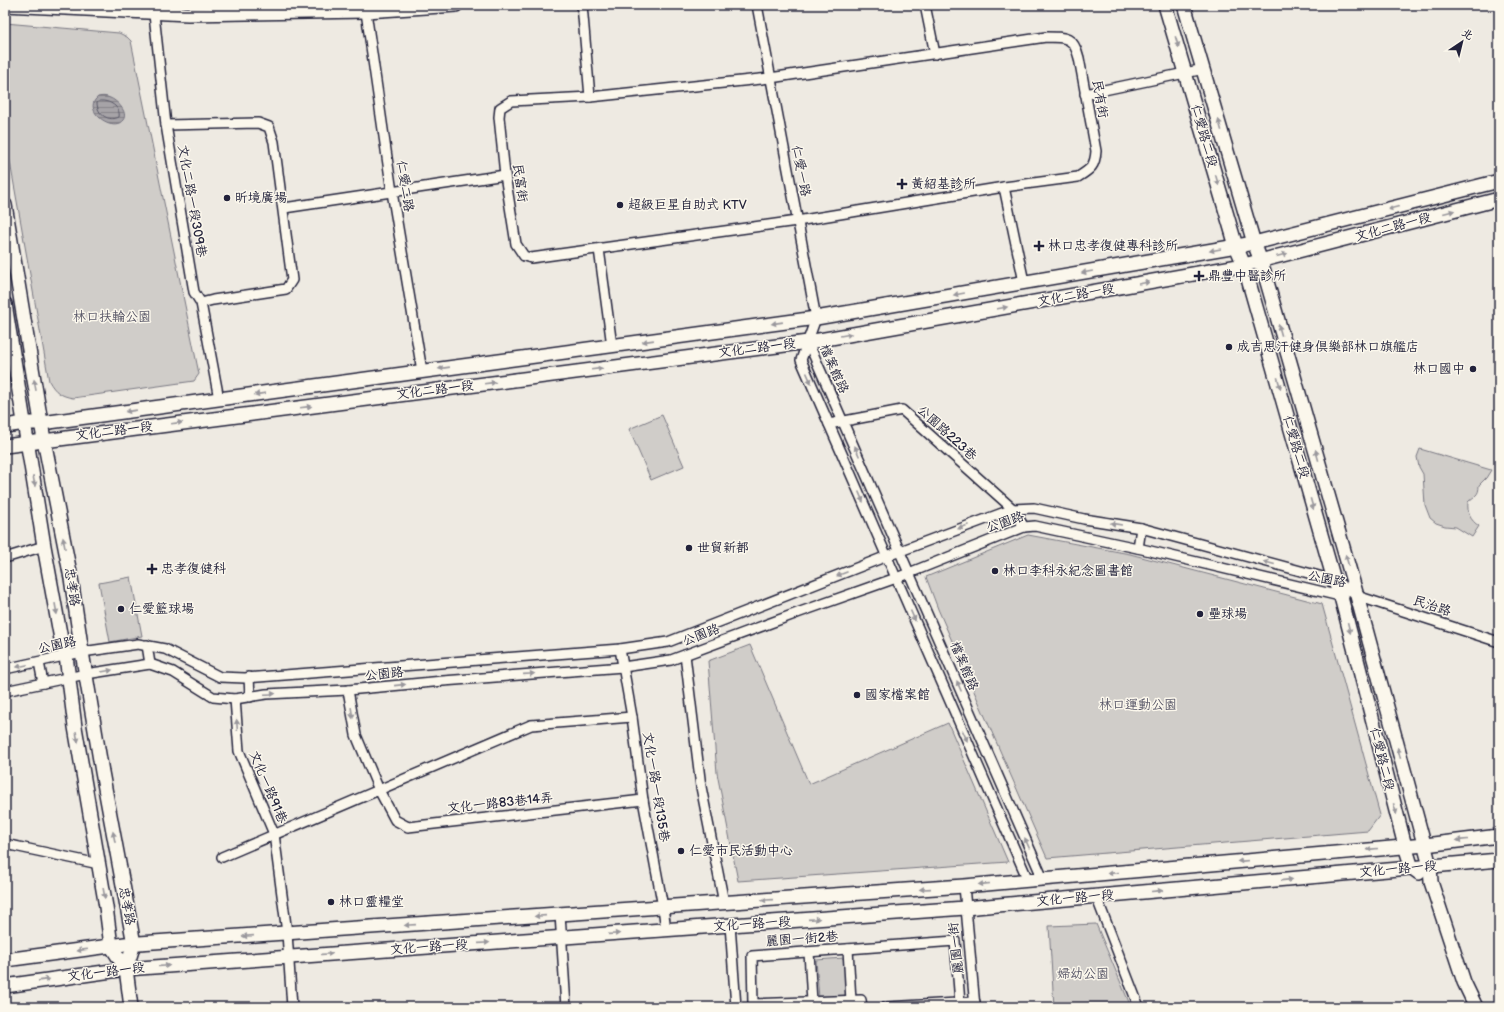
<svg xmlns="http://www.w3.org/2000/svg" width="1504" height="1012" font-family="'Balsamiq Sans','LXGW WenKai TC',sans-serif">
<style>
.green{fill:#d0cdc9;stroke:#797882}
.water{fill:url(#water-rules);stroke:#716f7c}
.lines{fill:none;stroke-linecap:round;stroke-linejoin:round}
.shore{stroke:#575666;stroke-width:1}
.street-casing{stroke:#22223b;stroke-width:12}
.secondary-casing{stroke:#22223b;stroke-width:16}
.street{stroke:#fbf7ec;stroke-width:9}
.secondary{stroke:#fbf7ec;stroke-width:13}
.oneway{fill:#99979c}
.poi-dot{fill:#22223b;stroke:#fbf7ec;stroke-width:1.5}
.labels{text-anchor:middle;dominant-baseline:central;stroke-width:3;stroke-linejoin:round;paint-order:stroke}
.street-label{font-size:13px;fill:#22223b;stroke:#fbf7ec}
.poi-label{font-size:13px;fill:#22223b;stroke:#fbf7ec;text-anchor:start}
.park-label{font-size:13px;fill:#565566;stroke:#fbf7ec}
</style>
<defs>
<pattern id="water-rules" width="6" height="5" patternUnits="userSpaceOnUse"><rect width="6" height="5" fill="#a6a3a7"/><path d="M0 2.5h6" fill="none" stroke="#878489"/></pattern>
</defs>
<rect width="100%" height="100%" fill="#eeeae2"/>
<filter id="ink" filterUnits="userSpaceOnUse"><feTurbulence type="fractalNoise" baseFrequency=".025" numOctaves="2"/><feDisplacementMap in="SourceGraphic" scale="8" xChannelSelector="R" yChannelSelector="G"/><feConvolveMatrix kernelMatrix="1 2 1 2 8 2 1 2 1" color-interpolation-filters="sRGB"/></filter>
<g filter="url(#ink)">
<g class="green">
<path d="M5,23L119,33L127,37L131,41L199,374L194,381L73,398C61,396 55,392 49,381L5,134Z"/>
<path d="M662,415L684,466L651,480L629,429Z"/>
<path d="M1420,449L1491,470L1486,478L1479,485C1479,496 1475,495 1468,502C1467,513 1470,520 1479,526L1472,537L1456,527L1445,526L1436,523L1430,518L1425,505L1423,474L1419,467L1417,457Z"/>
<path d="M1028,535L1130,554L1322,604L1380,815L1368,831L1047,858L938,609L926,577Z"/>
<path d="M131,577L142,636L110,642L99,583Z"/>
<path d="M750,645L809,784L948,723L1008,862L738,881L717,773L708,661Z"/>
<path d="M1096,924L1131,1007H1054L1049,926Z"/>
<path d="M844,958L846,997L819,998L816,960Z"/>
</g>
<path class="water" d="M98,97C102,96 106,96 110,98C116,100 129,112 123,120C113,133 81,110 98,97Z"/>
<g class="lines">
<path class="shore" d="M100,101C109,100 121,107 119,117C109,122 97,115 97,103Z"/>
<g class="street-casing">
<g id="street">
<path d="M153,5L166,125L194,292L201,303L219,399"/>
<path d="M365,5L392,192L422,371"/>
<path d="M582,5L590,97"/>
<path d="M757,5L816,318L801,360L1028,880"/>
<path d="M925,5L935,54"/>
<path d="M1046,37C1066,37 1074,37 1079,58L1096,151C1095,166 1091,169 1078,177L1004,187L797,221L531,258L524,256L516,244L505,175L499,117L500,108L511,101L590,97L770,78Z"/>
<path d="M1085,94L1204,69"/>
<path d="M166,125L258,123L269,127L274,142L292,280L286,289L213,300L201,303"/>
<path d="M1004,187L1024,282"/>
<path d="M284,208L505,175"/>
<path d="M599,249L612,346"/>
<path d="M808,342L1043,879"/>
<path d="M829,424L902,410L1013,509L1024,527"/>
<path d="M1138,548L1141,528"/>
<path d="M5,558L44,546"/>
<path d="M147,645L150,664"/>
<path d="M620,649L632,717L643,800L663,907L666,930"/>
<path d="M685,655L701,787L724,903"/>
<path d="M39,662L43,683"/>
<path d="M5,669L82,652L138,644L165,649L220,677L245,678L620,649L668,642L887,556L1013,509L1034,508L1084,519L1141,528L1334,580L1357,596L1499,642"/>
<path d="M249,677L250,697"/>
<path d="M348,690L356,735L379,790L395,820L408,827L643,800"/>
<path d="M5,691L86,674L150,664L173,672L213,697L235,699L266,694L348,690L443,681L623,667L671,660L800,612L899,577L1024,527L1035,526L1142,549L1344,597"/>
<path d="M235,699L239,751L274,834L287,933L292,1007"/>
<path d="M5,844L99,864"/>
<path d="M222,857L531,725L632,717"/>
<path d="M964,886L975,1007"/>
<path d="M1096,896L1139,1007"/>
<path d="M560,914L566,1007"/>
<path d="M730,925L736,1007"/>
<path d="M848,949L851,1001"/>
<path d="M809,952L812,1002"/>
<path d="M862,1007L861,1000L753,1004L752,956L955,941L960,1003"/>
<path d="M886,1007L975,1002"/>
</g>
</g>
<g class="secondary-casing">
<g id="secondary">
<path d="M5,5L188,14L366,11L456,5"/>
<path d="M1165,5L1236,246L1244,265L1334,580L1341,597L1405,846L1412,868L1419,873"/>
<path d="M1184,5L1254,243L1261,261L1357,596L1430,866L1431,882L1464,982L1476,1007"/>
<path d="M5,205L44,440L71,578L82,652L102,772L134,944L126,969"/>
<path d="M5,304L44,546L61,639L66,656L75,727L106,907L111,946L126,969L131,1007"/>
<path d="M5,426L25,423H42L816,318L1254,243L1499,181"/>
<path d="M5,446L808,342L1244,265L1499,199"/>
<path d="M5,960L125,944L964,886L1425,845L1499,836"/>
<path d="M5,986L126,969L965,908L1499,860"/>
</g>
</g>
<use href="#street" class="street"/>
<use href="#secondary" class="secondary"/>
</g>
<defs><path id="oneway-solid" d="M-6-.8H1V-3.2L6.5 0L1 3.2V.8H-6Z"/></defs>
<g class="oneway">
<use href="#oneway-solid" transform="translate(1177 42) rotate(73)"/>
<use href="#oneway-solid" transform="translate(1220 125) rotate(-106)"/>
<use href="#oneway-solid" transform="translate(1217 180) rotate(74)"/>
<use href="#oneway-solid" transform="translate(1393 208) rotate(166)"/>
<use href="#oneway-solid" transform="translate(1449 212) rotate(-15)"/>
<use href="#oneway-solid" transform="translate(1215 250) rotate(170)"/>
<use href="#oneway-solid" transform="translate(1282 255) rotate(-15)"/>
<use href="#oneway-solid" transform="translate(1087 272) rotate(170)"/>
<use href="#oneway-solid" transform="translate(1144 283) rotate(-10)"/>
<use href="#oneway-solid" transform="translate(959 294) rotate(170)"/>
<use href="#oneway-solid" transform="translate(1002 308) rotate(-10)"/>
<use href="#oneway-solid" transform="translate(777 323) rotate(172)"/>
<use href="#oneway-solid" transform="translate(1280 330) rotate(-106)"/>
<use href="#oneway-solid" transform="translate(846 335) rotate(-10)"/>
<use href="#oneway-solid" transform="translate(648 341) rotate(172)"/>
<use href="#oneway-solid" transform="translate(444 368) rotate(172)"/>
<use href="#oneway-solid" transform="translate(597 369) rotate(-7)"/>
<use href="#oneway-solid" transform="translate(809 378) rotate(66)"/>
<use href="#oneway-solid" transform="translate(490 383) rotate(-7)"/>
<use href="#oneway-solid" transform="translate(1279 383) rotate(74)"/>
<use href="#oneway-solid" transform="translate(35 385) rotate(-100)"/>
<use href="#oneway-solid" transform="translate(260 394) rotate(172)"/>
<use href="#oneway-solid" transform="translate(306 407) rotate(-7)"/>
<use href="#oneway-solid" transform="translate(131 411) rotate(172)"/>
<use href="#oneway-solid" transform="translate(177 423) rotate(-7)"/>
<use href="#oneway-solid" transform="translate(857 451) rotate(-113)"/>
<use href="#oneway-solid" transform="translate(1317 455) rotate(-106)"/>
<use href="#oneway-solid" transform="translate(34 481) rotate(80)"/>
<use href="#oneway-solid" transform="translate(861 497) rotate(67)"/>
<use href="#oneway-solid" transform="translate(1312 504) rotate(74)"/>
<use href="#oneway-solid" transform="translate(1116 524) rotate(-171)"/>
<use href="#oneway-solid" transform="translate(963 527) rotate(159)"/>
<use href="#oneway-solid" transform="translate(64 543) rotate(-101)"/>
<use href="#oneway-solid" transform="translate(1347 560) rotate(-106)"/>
<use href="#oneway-solid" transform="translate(1269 563) rotate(-165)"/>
<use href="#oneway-solid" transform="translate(842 574) rotate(159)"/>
<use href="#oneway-solid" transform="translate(56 609) rotate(80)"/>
<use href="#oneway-solid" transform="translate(913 616) rotate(66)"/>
<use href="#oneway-solid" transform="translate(1349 628) rotate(76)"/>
<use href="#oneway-solid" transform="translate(22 666) rotate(168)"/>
<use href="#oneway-solid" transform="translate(107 671) rotate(-10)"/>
<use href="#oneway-solid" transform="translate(529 674) rotate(-4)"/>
<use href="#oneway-solid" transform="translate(400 685) rotate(-6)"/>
<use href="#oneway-solid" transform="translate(959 686) rotate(-113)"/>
<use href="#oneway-solid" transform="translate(270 694) rotate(-4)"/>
<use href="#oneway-solid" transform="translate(352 713) rotate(81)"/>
<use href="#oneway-solid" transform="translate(237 725) rotate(-94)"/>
<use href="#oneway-solid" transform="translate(965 736) rotate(66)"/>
<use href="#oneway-solid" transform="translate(77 737) rotate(80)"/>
<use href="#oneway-solid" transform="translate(1399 753) rotate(-105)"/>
<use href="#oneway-solid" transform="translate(1395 809) rotate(75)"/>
<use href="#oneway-solid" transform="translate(114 837) rotate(-101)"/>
<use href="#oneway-solid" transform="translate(1462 840) rotate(175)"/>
<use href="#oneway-solid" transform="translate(1027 843) rotate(-114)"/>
<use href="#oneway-solid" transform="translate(1372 849) rotate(175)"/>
<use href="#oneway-solid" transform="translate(1243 861) rotate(175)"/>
<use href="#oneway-solid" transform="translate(1113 873) rotate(175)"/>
<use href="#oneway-solid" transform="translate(1287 880) rotate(-6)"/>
<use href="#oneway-solid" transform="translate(984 884) rotate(175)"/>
<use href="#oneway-solid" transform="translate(925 889) rotate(176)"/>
<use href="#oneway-solid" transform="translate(1157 891) rotate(-5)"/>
<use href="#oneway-solid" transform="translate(104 893) rotate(80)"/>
<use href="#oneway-solid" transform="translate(767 900) rotate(176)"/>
<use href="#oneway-solid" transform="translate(540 916) rotate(176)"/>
<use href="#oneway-solid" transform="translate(814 919) rotate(-4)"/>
<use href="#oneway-solid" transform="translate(410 925) rotate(176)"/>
<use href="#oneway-solid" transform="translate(614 934) rotate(-4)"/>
<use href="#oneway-solid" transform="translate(248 936) rotate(176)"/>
<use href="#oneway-solid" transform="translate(484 943) rotate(-4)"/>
<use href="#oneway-solid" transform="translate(82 950) rotate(173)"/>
<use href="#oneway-solid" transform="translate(327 954) rotate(-4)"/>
<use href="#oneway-solid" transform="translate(164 966) rotate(-4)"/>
<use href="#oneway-solid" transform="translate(44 980) rotate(-8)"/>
</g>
</g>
<g class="poi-dot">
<path d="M900 178h4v4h4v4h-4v4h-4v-4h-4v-4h4z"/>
<circle cx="227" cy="198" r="4"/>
<circle cx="620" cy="205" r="4"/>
<path d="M1037 240h4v4h4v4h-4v4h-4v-4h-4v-4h4z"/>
<path d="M1197 270h4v4h4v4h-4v4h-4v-4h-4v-4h4z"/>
<circle cx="1229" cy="347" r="4"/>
<circle cx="1473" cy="369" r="4"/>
<circle cx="689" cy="548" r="4"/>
<path d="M150 563h4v4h4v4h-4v4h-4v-4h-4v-4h4z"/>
<circle cx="995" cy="571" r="4"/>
<circle cx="121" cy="609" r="4"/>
<circle cx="1200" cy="614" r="4"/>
<circle cx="857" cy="695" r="4"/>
<circle cx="681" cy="851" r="4"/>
<circle cx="331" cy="902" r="4"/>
</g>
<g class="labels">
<g class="street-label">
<text transform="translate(1100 99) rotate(80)">民有街</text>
<text transform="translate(1204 136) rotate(74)">仁愛路二段</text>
<text transform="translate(801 171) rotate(79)">仁愛一路</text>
<text transform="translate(520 183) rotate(82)">民富街</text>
<text transform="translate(405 186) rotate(81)">仁愛二路</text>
<text transform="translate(192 201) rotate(80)">文化二路一段309巷</text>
<text transform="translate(1393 227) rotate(-15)">文化二路一段</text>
<text transform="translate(1076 295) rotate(-10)">文化二路一段</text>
<text transform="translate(757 348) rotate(-7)">文化二路一段</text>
<text transform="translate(834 369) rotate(66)">檔案館路</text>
<text transform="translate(435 390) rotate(-7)">文化二路一段</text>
<text transform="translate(114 431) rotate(-7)">文化二路一段</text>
<text transform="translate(947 433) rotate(42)">公園路223巷</text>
<text transform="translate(1296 447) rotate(74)">仁愛路二段</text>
<text transform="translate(1005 522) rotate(-19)">公園路</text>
<text transform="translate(1327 579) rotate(11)">公園路</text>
<text transform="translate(72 587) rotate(81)">忠孝路</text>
<text transform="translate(1432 606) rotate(18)">民治路</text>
<text transform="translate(701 635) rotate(-21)">公園路</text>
<text transform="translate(57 645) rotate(-12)">公園路</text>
<text transform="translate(964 666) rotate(67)">檔案館路</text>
<text transform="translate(384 674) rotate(-6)">公園路</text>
<text transform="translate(1382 759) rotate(76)">仁愛路二段</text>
<text transform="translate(268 787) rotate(67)">文化一路91巷</text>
<text transform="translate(656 787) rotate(81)">文化一路一段135巷</text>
<text transform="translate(500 803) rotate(-6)">文化一路83巷14弄</text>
<text transform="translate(1398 869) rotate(-5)">文化一路一段</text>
<text transform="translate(1075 898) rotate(-5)">文化一路一段</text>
<text transform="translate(127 906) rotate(79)">忠孝路</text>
<text transform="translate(752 924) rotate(-4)">文化一路一段</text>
<text transform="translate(802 939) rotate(-4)">麗園一街2巷</text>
<text transform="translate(429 947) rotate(-4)">文化一路一段</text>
<text transform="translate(956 948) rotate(-96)">麗園一街</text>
<text transform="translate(106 972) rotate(-7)">文化一路一段</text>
</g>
<g class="poi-label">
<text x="911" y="184">黃紹基診所</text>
<text x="235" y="198">昕境廣場</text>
<text x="628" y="205">超級巨星自助式 KTV</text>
<text x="1048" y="246">林口忠孝復健專科診所</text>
<text x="1208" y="276">鼎豐中醫診所</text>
<text x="1237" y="347">成吉思汗健身俱樂部林口旗艦店</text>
<text x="1465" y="369" text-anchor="end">林口國中</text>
<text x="697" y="548">世貿新都</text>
<text x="161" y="569">忠孝復健科</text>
<text x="1003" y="571">林口李科永紀念圖書館</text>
<text x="129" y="609">仁愛籃球場</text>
<text x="1208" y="614">壘球場</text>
<text x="865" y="695">國家檔案館</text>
<text x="689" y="851">仁愛市民活動中心</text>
<text x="339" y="902">林口靈糧堂</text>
</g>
<g class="park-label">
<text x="112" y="317">林口扶輪公園</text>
<text x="1138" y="705">林口運動公園</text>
<text x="1083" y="974">婦幼公園</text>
</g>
</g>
<rect width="1504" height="1012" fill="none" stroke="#fbf7ec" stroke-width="20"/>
<rect x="10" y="10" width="1484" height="992" fill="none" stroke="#22223b" stroke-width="1.5" filter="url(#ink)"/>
<g transform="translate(1462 42) rotate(35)" stroke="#fbf7ec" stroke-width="3" paint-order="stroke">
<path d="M0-3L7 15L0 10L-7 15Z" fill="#22223b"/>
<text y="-6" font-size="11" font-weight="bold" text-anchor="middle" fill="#22223b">北</text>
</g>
</svg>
